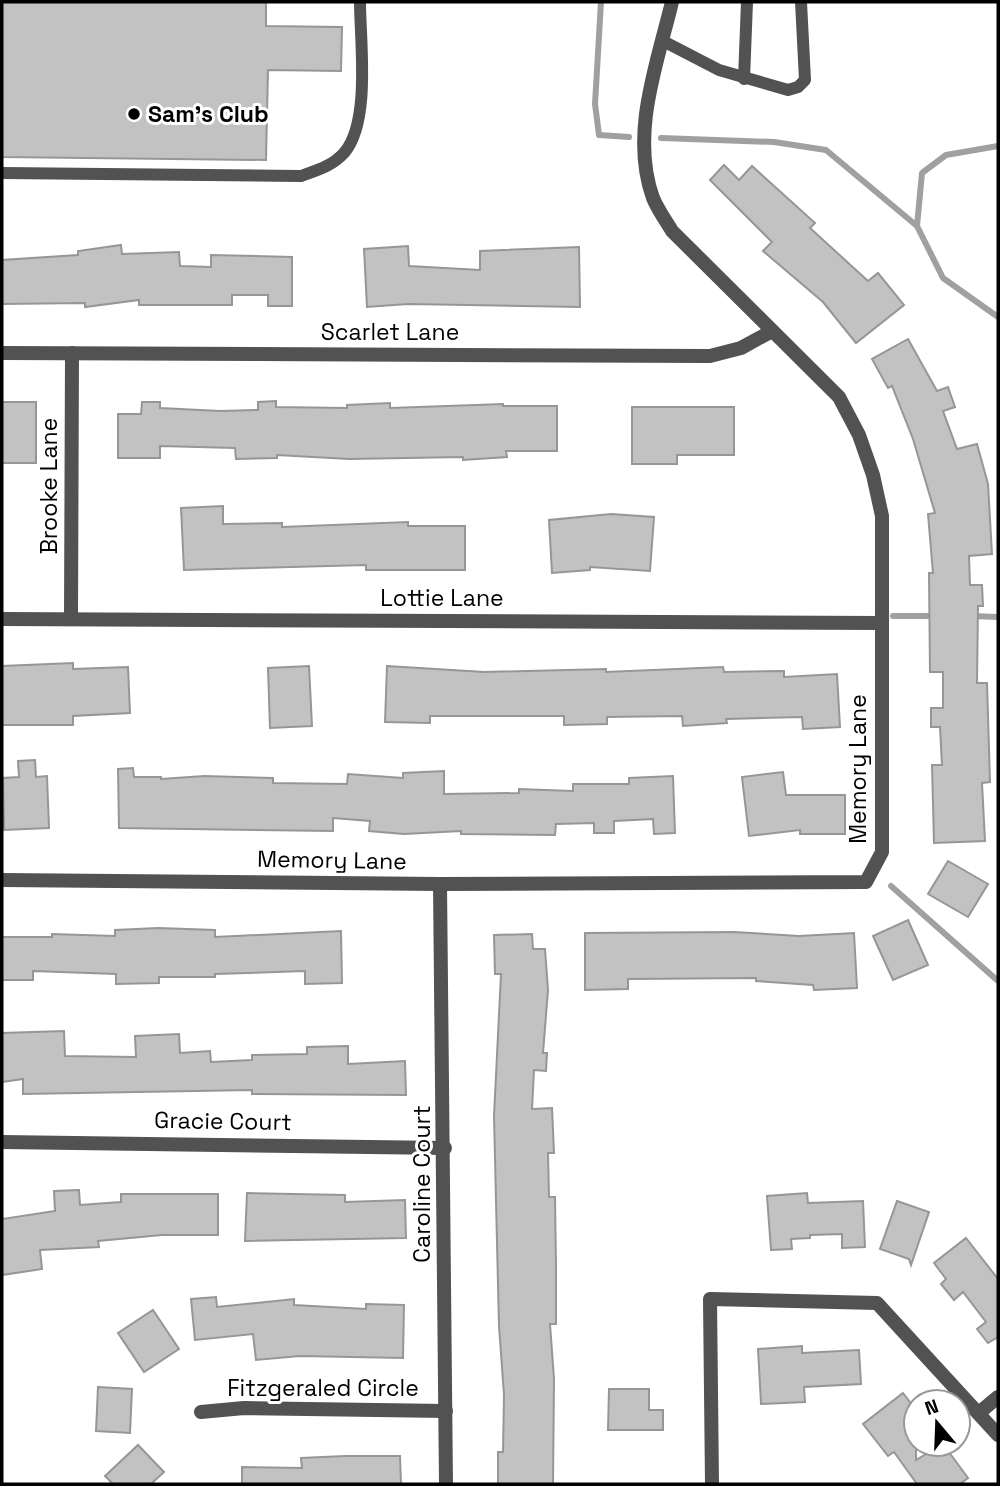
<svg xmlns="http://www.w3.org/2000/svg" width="1000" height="1486" font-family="'Space Grotesk',sans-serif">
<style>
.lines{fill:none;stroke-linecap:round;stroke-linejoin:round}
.stream{stroke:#a0a0a0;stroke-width:6}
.building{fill:#c2c2c2;stroke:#969696;stroke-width:2}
.lane{stroke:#525252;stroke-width:12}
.street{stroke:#525252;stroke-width:14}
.poi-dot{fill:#000;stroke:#fff;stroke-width:2.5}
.labels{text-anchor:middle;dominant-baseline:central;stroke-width:6;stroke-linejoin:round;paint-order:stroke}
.poi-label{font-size:23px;font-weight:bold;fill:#000;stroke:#fff;text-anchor:start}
.street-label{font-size:23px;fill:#000;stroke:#fff}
</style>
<rect width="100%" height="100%" fill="#fff"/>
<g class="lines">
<g class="stream">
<path d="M601,2L595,104L599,135L629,137"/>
<path d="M661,138L774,142L826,150L917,226L943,278L998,317"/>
<path d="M917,226L922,173L946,155L998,146"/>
<path d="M893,616H937"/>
<path d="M972,616L998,617"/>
<path d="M891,886L998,981"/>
</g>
</g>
<g class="building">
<path d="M2,2H266V26L342,27L341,71L268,70L266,160L2,157Z"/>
<path d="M724,165L739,180L752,166L815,223L810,228L868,281L878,273L904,305L856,343L823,302L763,251L772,242L710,180Z"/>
<path d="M121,245L122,254L179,252L180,266L211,267V255L292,257V306H268V295H232V305H139V300L85,307V303L2,304V260L78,255V251Z"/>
<path d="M408,246L409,266L480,270V251L579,247L580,307L408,304L367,307L364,249Z"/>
<path d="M908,339L937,391L948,387L955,407L943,411L957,449L977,444L988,484L992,554L969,556L970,585H982L983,606H978L977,683H987L990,782L982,783L985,841L934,843L932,765H942L940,727H931V708H943V672H930L929,573H933L928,514L935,513L913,439L892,386L888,388L872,359Z"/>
<path d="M276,401V407L347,408V405L390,403V408L503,404V406H557V451H506L507,457L463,460V457L349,459L277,455V458L236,459L235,448L160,446V458H118V414H141L142,402H160V408L220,411L258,410V402Z"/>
<rect x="2" y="402" width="34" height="61"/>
<path d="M632,407H734V455H677V464H632Z"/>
<path d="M223,506V524L282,523V527L408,522V526H465V570H366V565L184,570L181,508Z"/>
<path d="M611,514L654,517L650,571L590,567V570L552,573L549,520Z"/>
<path d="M73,663V669L128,667L130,713L73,716V725H2V666Z"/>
<path d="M309,666L312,726L270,728L268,668Z"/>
<path d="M387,666L484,672L606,669V672L723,667L724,672L784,671V677L837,674L840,727L803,729L802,717L726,719L727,723L683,726L682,716L607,717V724L564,725V716H430V723L385,722Z"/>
<path d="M35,760L36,777L47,776L49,828L4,830L3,778L19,777L18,761Z"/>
<path d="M133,768L134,777H161V779L204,776L273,778V783L347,784L348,774L403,778V773L444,771V794L519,793V789L573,791V784H629V778L673,776L675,833L654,834L653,819L614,821V833H594V823L556,824L555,835L461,834V831L404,834L369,831L370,821L333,818V831L119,828L118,769Z"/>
<path d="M783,772L786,795H845V834H800V830L749,836L742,777Z"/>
<path d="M948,861L988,884L968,917L928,894Z"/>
<path d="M908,920L928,965L893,980L873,936Z"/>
<path d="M158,928L215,930V937L341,931L342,983L305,984V971L215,974V977H159V983L116,984V974L33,971V980H2V937H52V934L115,936V930Z"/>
<path d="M734,932L799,936L854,933L857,988L814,990L813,985L756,981V978L628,979V989L585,990V933Z"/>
<path d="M532,934L533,949H545L548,990L543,1053H547L546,1071L534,1070L532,1109L552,1108L554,1153H548L549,1197H555L556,1267V1324H550L554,1379L553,1484H498V1452H503L504,1395L499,1326L494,1116L501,974H495L494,935Z"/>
<path d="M64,1031L65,1056L136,1057L135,1036L179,1034L180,1053L210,1051L211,1062L252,1060V1055L307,1054V1047L348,1046V1064L405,1061L406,1095L252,1094V1090L23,1094V1079L2,1082V1033Z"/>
<path d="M79,1190L80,1205L121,1202V1194H218V1235H162L98,1241L99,1247L40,1250L42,1269L2,1275V1219L55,1211L54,1191Z"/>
<path d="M247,1193L345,1195V1202L405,1200L406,1238L245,1241Z"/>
<path d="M807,1193L808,1203L863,1201L865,1247L842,1248V1234L810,1235V1238L791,1239L792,1249L771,1250L767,1196Z"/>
<path d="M897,1201L929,1212L911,1265L909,1259L880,1249Z"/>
<path d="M966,1238L998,1279V1337L988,1343L977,1329L986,1322L963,1292L954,1300L941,1284L946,1279L934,1263Z"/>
<path d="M216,1297L217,1307L294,1299V1305L366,1309V1304L404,1305L403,1358L300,1356L256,1360L253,1334L195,1340L191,1299Z"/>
<path d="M153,1310L179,1349L144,1372L118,1333Z"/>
<path d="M802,1346V1353L859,1350L861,1384L804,1387L805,1402L761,1404L758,1349Z"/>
<path d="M98,1387L132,1389L130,1433L96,1431Z"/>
<path d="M609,1389H649V1410H663V1430H608Z"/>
<path d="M903,1393L916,1410L905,1418L916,1432V1460L943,1444L968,1478L960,1484H917L894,1452L888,1456L863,1424Z"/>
<path d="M138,1445L164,1472L151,1484H113L105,1476Z"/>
<path d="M345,1456H400L401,1484H242V1467L302,1468L301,1458Z"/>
</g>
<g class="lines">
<g class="lane">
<path d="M663,41L719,70L788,90L798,87L805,80L801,2"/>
<path d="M744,79L747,2"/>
<path d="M2,173L301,176C318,170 332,166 344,153C371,122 360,41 360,2"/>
</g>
<g class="street">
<path d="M2,353L710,356L741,348L772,331"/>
<path d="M2,619L881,623"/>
<path d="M71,619L72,353"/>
<path d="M2,880L440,884L866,882L882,852V516L873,475L859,435L839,397L672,231C666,221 658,210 653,198C630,134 657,64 672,2"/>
<path d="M440,884L446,1484"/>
<path d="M2,1142L445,1148"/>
<path d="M201,1412L244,1408L446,1411"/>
<path d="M980,1412L998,1397"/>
<path d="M712,1484L710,1299L877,1303L998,1435"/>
</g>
</g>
<circle class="poi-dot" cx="134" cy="114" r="7"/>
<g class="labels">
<g class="poi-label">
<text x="148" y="114">Sam's Club</text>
</g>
<g class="street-label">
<text x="390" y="332">Scarlet Lane</text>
<text transform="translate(49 486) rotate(-90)">Brooke Lane</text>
<text x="442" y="598">Lottie Lane</text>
<text transform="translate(858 769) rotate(-90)">Memory Lane</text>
<text transform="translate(332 860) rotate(1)">Memory Lane</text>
<text transform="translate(223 1121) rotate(1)">Gracie Court</text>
<text transform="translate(422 1184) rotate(-90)">Caroline Court</text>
<text x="323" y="1388">Fitzgeraled Circle</text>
</g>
</g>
<rect width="1000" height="1486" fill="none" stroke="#000000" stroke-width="7"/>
<g transform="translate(937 1423) rotate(341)"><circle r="33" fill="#ffffff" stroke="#999999" stroke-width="2"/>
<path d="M0-5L12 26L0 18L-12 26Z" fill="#000000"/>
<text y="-10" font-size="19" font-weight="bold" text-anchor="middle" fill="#000000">N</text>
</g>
</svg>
